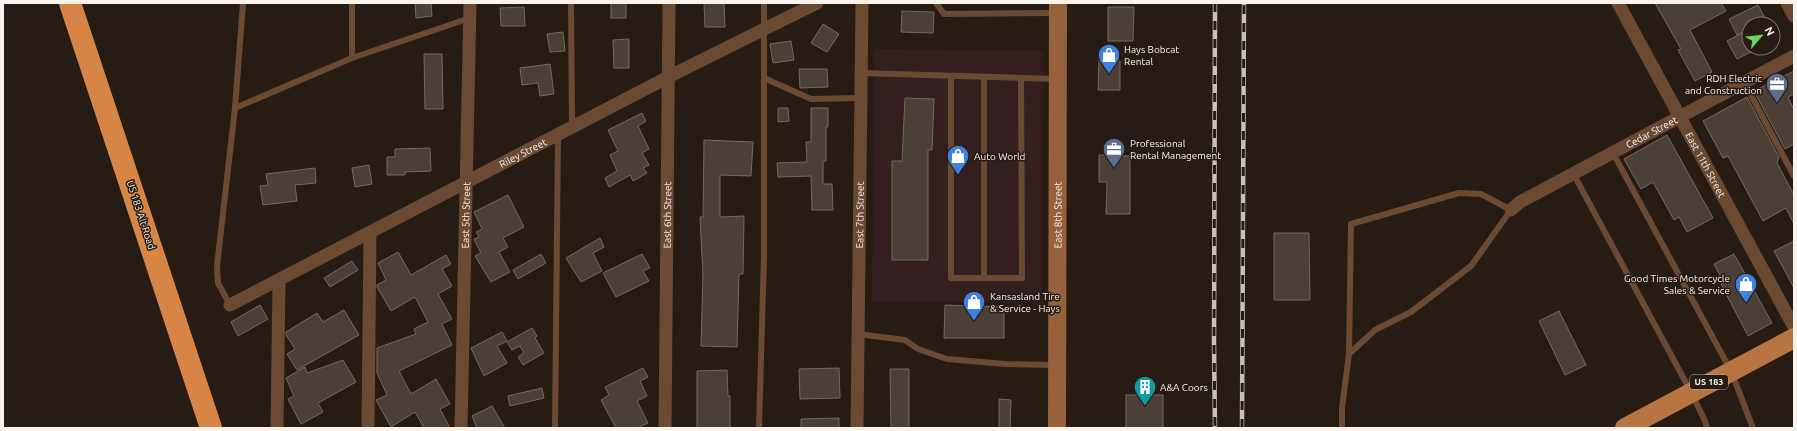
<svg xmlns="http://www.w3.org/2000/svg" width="1797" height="431" font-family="Ubuntu,sans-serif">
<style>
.commercial{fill:#33201e}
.building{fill:#4a4035;stroke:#766a5f}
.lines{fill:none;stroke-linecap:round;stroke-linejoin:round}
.lane{stroke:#6b4a33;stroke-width:6}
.street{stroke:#6b4a33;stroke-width:13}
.secondary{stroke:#97623b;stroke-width:18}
.primary{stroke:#b87441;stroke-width:20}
.highway{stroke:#d78546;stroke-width:22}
.rail-casing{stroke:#c8c1b9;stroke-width:4.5}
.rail{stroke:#261c13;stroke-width:3;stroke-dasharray:9;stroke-linecap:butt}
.labels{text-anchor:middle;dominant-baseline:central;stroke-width:3;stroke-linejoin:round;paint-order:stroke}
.shield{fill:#261c13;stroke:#bab2ab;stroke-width:1}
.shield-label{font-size:9px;font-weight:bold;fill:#f9f3ec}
.poi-label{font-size:10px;fill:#f9f3ec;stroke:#261c13;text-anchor:start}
.street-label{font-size:10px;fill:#f9f3ec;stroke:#261c13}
</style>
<rect width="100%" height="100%" fill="#261c13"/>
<path class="commercial" d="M875,49L1044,51L1042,303L872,301Z"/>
<g class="building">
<path d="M415,3H431L432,16L416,18Z"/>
<rect x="611" y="3" width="15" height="15"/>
<path d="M704,3H724L725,27H705Z"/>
<path d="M1655,3H1721L1726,11L1690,30L1712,72L1695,81L1678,50L1681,49Z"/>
<path d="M1758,5L1766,20L1758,24H1749V29L1737,35L1729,19Z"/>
<path d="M524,7L525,26H501L500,8Z"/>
<path d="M1108,7H1134L1133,41H1108Z"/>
<path d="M902,11L934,12L933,33L901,32Z"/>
<path d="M823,24L839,34L827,52L811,43Z"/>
<path d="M563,32L565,51L550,52L547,34Z"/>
<path d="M1744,32L1749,42V48H1752L1753,51L1737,59L1727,41Z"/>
<path d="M629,39V68H614L613,40Z"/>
<path d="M791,41L794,60L773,63L770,44Z"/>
<path d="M424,54H442L443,109H425Z"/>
<path d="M1099,60L1120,61V90H1098Z"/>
<path d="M550,64L554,94L540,96L538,83L522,85L520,68Z"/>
<path d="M799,69H827L828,87L800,88Z"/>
<path d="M1794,71V94L1788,97L1794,110V144L1785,149L1755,93L1756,90Z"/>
<path d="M1747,97L1779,157L1777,163L1794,195V224L1786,208L1763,221L1728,156L1723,158L1703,121Z"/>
<path d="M905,98L934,99L932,150H928V260H892V161H902Z"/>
<path d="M778,108H788L789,121L778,122Z"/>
<path d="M811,108H828V127H826V161H823V184H832L833,210H812L811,176L778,177L777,163L807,162L806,142H811Z"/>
<path d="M642,113L646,121L638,126L649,149L642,153L649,165L643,168L647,173L633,181L630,175L609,187L605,178L617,171L610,155L618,151L608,130Z"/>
<path d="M1667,135L1713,218L1687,232L1679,217L1674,220L1653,182L1641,189L1624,159Z"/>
<path d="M704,140L753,142L751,176L720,175V217L744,216L743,274H739L737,347L701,346L703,275L700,217H703Z"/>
<path d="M430,148L431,171L405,172V175H387V157H395V149Z"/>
<path d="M1099,155L1130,156V214H1106L1107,182H1099Z"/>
<path d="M369,165L372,184L355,187L352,168Z"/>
<path d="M315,168L316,183L295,185L297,201L263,205L260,186L268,185L266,174Z"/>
<path d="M508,195L524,227L503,238L508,247L499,252L510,272L491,282L475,256L481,253L474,239L479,237L476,232L482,229L474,212Z"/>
<path d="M1274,233H1309L1310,300H1274Z"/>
<path d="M600,238L604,247L593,253L602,271L581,282L566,258Z"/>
<path d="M1794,241V288L1774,251Z"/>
<path d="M398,252L411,275L446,255L451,264L442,269L452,286L438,294L452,319L442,324L452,345L399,371L411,394L436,379L450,404L440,409L450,428H424L415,412L391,427L376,400L387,395L377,373V348L416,334L414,329L428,322L415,297L391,311L377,287V285L386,280L378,263Z"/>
<path d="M541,254L546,263L518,279L513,270Z"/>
<path d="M642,254L650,268L643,271L649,281L616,297L603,273Z"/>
<path d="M1734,254L1772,323L1748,336L1721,284L1724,283L1714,264Z"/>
<path d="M352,261L358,270L330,287L324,278Z"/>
<path d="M260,305L268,319L238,336L231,322Z"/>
<path d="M945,305L1004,307V338H944Z"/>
<path d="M344,310L359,335L297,370L287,354L295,349L286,335V332L317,313L323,322Z"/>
<path d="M1559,311L1586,365L1565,375L1539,321Z"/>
<path d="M532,328L537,336L535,338L544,353L523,365L518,357L524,353L520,346L512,350L507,342Z"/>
<path d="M502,332L507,341L497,346L507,363L484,376L471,348Z"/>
<path d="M343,360L356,382L318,403L323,412L301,424L288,399L294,396L286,378L305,367L307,373Z"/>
<path d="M643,368L648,377L640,381L647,396L637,401L648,423L637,428H616L601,400L609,395L605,387Z"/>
<path d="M839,368L840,398L800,399L799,369Z"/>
<path d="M890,369H909V428H891Z"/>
<path d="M727,370L728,396H730V428H697V371Z"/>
<path d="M542,388L544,398L510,406L508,396Z"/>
<rect x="1126" y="395" width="37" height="33"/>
<path d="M999,399L1011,400L1010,428H999Z"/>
<path d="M492,406L505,428H477L472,416Z"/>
<path d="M839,418V428H801V419Z"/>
</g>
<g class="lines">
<g class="lane">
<path d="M352,3V58"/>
<path d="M571,3L572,128"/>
<path d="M936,3L944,14L1057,13"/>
<path d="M861,73L1056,79"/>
<path d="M951,76V278H1022L1021,78"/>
<path d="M984,77V278"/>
<path d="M764,78L811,99L861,98"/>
<path d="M1744,82L1794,176"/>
<path d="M235,108L352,58L470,18"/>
<path d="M1613,153L1731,371L1753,428"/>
<path d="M1573,173L1691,392L1705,421L1707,428"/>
<path d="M230,305L218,283L217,266L235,108L243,3"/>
<path d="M858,334L905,340L918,349L947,359L1005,364L1055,365"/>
<path d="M555,428L558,135"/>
<path d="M759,428L764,255V3"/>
<path d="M1342,428V408L1349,354L1351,224L1459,193L1481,194L1511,210L1471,266L1411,312L1375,330L1349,354"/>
</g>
<g class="street">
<path id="s1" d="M1618,3L1794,327"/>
<path d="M1787,3L1794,16"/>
<path id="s2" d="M1511,210L1520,202L1794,56"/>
<path id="s3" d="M230,305L680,71L817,3"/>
<path d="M277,428L279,281"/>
<path d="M368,428L370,233"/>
<path id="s4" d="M461,428L470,3"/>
<path id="s5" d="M665,428L669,3"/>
<path id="s6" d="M857,428L862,3"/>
</g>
<path class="secondary" id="s7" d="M1057,428L1058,3"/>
<path class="primary" d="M1625,428L1794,338"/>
<path class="highway" d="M70,3L211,428"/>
<g class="rail-casing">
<g id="rail">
<path d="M1215,3L1214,344L1215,428"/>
<path d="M1242,428L1244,3"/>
</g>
</g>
<use href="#rail" class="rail"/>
</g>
<defs>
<g id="shop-pin" transform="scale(1.15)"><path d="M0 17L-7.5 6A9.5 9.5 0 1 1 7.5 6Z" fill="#3f7fe0" stroke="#261c13"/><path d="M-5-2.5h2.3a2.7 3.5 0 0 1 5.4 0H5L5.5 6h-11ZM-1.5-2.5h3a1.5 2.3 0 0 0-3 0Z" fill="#fff"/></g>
<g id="office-pin" transform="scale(1.15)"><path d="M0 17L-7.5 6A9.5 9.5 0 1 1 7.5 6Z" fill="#5c6f8a" stroke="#261c13"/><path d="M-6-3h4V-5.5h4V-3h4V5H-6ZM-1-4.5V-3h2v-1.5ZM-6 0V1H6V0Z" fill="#fff"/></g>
<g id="building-pin" transform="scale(1.15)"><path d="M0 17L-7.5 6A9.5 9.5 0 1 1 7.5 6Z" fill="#0f9aa8" stroke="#261c13"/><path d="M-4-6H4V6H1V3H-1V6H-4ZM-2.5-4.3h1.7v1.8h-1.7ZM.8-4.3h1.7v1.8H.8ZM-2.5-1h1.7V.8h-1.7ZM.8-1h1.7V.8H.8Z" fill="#fff"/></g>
</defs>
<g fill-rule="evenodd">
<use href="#shop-pin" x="1109" y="55"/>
<use href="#office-pin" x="1777" y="84"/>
<use href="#office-pin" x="1114" y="149"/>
<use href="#shop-pin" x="958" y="156"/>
<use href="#shop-pin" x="1746" y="284"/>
<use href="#shop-pin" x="974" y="302"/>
<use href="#building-pin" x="1145" y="387"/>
</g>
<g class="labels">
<rect class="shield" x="1690" y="375" width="38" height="14" rx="3"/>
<g class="shield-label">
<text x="1709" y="382">US 183</text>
</g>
<g class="poi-label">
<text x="1124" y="49">Hays Bobcat<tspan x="1124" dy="12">Rental</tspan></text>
<text x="1762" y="78" text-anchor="end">RDH Electric<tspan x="1762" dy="12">and Construction</tspan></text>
<text x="1130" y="143">Professional<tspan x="1130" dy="12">Rental Management</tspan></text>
<text x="974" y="156">Auto World</text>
<text x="1730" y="278" text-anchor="end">Good Times Motorcycle<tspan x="1730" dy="12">Sales &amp; Service</tspan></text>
<text x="990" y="296">Kansasland Tire<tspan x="990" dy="12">&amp; Service - Hays</tspan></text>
<text x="1160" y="387">A&amp;A Coors</text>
</g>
<g class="street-label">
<text stroke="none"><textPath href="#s2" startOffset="161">Cedar Street</textPath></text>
<text stroke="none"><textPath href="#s3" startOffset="330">Riley Street</textPath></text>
<text stroke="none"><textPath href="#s1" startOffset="184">East 11th Street</textPath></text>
<text transform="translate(141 215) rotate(72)">US 183 Alt Road</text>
<text stroke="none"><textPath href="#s4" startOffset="213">East 5th Street</textPath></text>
<text stroke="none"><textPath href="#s5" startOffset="213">East 6th Street</textPath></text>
<text stroke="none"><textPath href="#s6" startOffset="213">East 7th Street</textPath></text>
<text stroke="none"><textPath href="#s7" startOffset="213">East 8th Street</textPath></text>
</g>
</g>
<rect width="1797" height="431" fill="none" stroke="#f9f3ec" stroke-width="8"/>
<g transform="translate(1761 36) rotate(62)"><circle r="19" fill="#261c13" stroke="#7a726a"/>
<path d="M0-3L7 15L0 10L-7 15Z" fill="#6dd361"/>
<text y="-6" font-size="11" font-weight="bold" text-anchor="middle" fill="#f9f3ec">N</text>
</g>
</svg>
